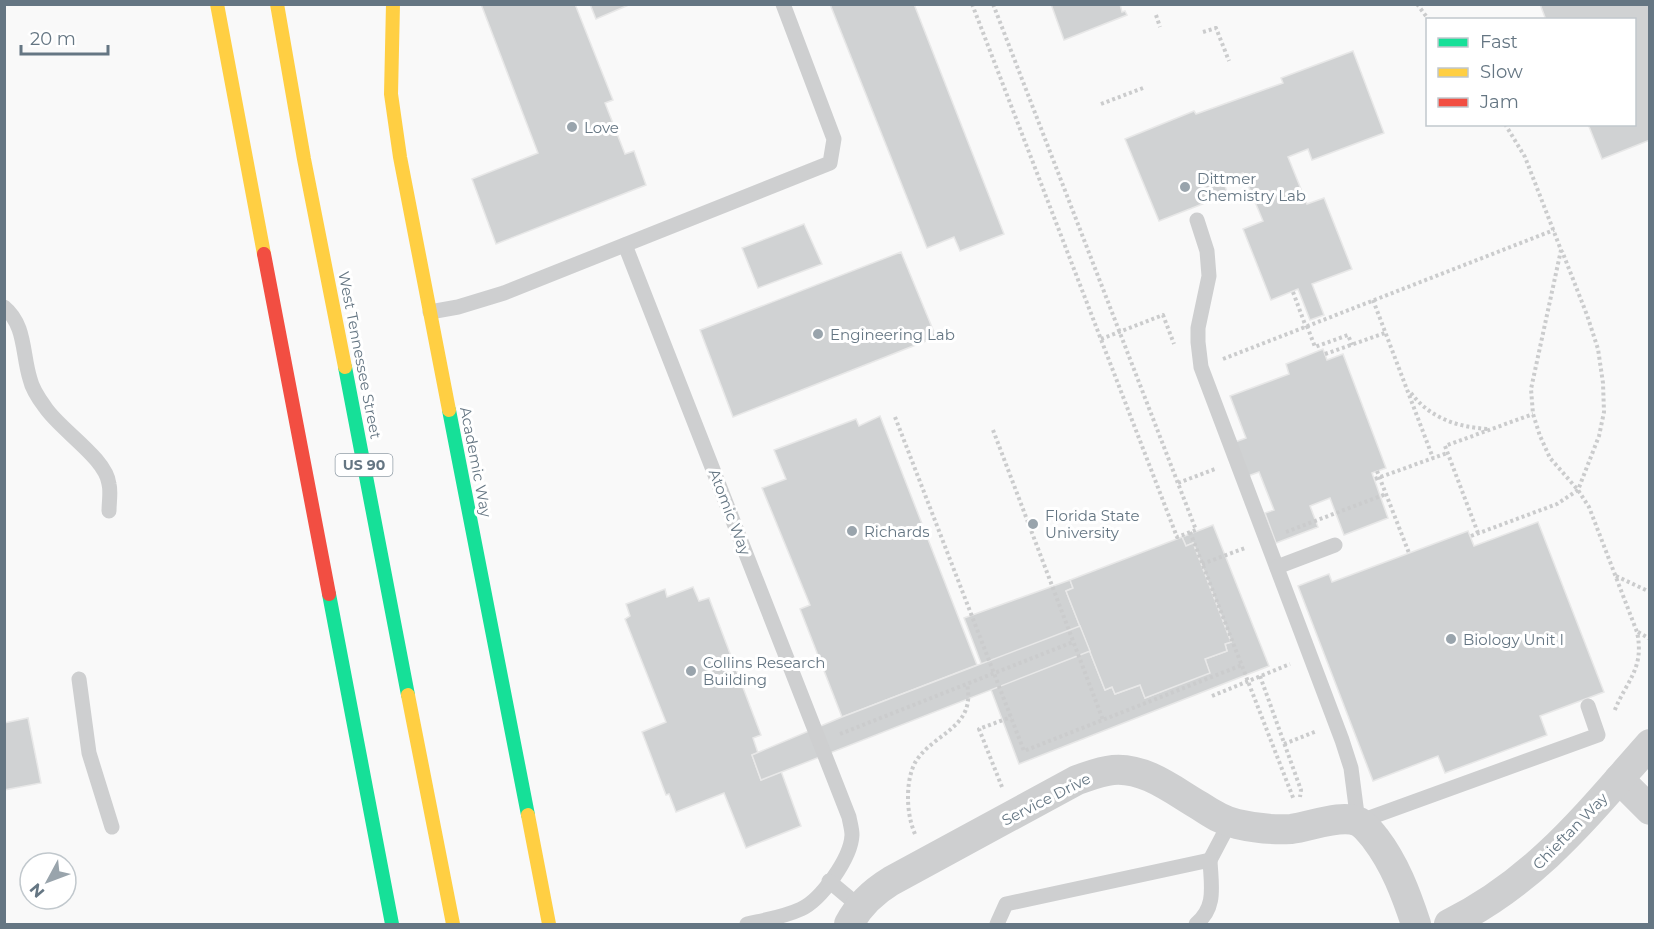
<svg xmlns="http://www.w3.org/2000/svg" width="1654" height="929" font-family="Montserrat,sans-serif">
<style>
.building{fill:#d0d2d3;stroke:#e8e8e8;stroke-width:1.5}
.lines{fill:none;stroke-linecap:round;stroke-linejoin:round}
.path{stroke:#cbcccd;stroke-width:4;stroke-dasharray:3 3;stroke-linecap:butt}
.lane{stroke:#cecfd0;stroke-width:15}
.street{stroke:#cecfd0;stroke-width:30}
.fast{stroke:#16e098;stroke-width:14}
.slow{stroke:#ffcf43;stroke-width:14}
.jam{stroke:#f24e42;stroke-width:14}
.poi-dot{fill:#99a4ac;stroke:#fff;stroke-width:2}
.labels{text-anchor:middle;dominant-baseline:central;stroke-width:6;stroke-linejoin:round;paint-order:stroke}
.shield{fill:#fff;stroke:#939fa8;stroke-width:1.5}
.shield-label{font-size:14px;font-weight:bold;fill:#657683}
.poi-label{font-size:15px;fill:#657683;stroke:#fff;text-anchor:start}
.street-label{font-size:15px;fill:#657683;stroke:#fff}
</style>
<rect width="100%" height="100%" fill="#f9f9f9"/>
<g class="building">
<path d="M481,4H575L613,100L605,103L625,154L634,151L646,185L496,244L472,179L538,153Z"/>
<path d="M590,4H631L596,19Z"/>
<path d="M830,4H914L1004,234L960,251L954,237L927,248Z"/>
<path d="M1051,4H1120L1122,12L1125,11L1127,15L1064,40Z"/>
<path d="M1540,4H1650V140L1602,159L1588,124H1634V20H1546Z"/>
<path d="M1353,51L1384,133L1312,160L1308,149L1288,157L1307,204L1324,198L1352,269L1312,284L1324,315L1310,320L1298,289L1271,300L1243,229L1263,221L1243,173L1223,181L1228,194L1159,221L1125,139L1194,111L1196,114L1283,83L1281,78Z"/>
<path d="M804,224L822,264L758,288L742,248Z"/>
<path d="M901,252L936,337L733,417L700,330Z"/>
<path d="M1323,349L1327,360L1343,354L1386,468L1372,473L1388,518L1344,535L1330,498L1310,506L1318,527L1276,543L1265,513L1274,510L1259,472L1248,476L1235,442L1246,438L1230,396L1289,374L1286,364Z"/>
<path d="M880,416L977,665L842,717L800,609L810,605L762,488L786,479L774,450L856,419L859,426Z"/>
<path d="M1538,522L1604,692L1540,716L1547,735L1445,773L1438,756L1373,781L1298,586L1329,574L1332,582L1468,531L1474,546Z"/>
<path d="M1213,525L1269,666L1019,764L964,618L1070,580L1073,588L1066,591L1105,690L1112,687L1115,694L1140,685L1145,698L1209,672L1205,659L1227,651L1225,644L1231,642L1193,543L1186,546L1182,537Z"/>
<path d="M1182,537L1186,546L1193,543L1231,642L1225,644L1227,651L1205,659L1210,673L1145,698L1140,685L1115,694L1112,687L1105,690L1066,591L1073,588L1070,580Z"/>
<path d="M693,587L699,601L709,598L761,735L753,738L758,753L752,755L761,780L781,771L801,826L746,848L724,793L676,812L669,794L666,795L642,732L666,722L625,619L630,616L626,604L665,589L667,597Z"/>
<path d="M1080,626L1090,651L761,780L752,755L842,717Z"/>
<path d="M28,718L41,783L4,790V723Z"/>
</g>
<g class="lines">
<g class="path">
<path d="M972,4L1177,537L1196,530L993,4"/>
<path d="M1417,4L1429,20"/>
<path d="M1156,15L1160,27"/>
<path d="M1203,32L1216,28L1229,61"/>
<path d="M1101,104L1143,88"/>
<path d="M1505,124L1525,157L1561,250L1531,389L1533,414L1540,436L1550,458L1578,490L1589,507L1637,632C1645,669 1626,681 1614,712"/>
<path d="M1293,292L1306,327"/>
<path d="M1373,300L1433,458"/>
<path d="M1307,326L1315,347L1348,335L1352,345"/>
<path d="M1101,339L1163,315L1174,344"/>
<path d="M1325,354L1385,333"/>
<path d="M1223,359L1554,230"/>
<path d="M1411,393C1430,418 1457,427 1488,429"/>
<path d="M895,417L1024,751L1242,665"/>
<path d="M993,430L1103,720"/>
<path d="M1377,471L1409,553"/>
<path d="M1375,479L1447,453"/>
<path d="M1178,483L1215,469"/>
<path d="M1190,532L1294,800"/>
<path d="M1286,532L1386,494"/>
<path d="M1478,533L1445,446L1533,414"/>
<path d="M1471,536L1557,504L1578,490L1599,436L1604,412L1603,383L1598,349L1587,315L1562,251"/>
<path d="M1202,564L1245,548"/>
<path d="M1616,576L1650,592"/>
<path d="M1638,632L1650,639"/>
<path d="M1260,676L1301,790L1300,797"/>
<path d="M1212,696L1290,664"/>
<path d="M840,734L1073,642"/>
<path d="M1284,744L1317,731"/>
<path d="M1002,787L979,729L1011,717"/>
<path d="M915,834C910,822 908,810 908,797C908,785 910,771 916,761C935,732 976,728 967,684"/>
</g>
<g class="lane">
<path d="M1197,220L1207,251L1209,276L1198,328V342L1201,367L1342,740L1351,768L1358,822L1598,735L1588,706"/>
<path d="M625,245L849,817C850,823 852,829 852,835C851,858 821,900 801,909C784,917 765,920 747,924"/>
<path d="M4,307C26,325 22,354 30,379C32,388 39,399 45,407C60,430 106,458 109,484C111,492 109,502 109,511"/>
<path d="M430,312L458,307L504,293L830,163L834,139L783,4"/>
<path d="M1277,567L1335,545"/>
<path d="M79,679L89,753L112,827"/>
<path d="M1210,860L1230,822"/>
<path d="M829,881L860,907"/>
<path d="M997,924L1006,904L1210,860C1211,885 1217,907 1196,924"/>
</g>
<g class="street">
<path d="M1619,779L1650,810"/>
<path d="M849,924C859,905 873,892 891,881L1077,780C1089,776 1101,771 1113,770C1145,767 1174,791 1200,806C1212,814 1223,821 1237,824C1254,828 1273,830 1291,829C1310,827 1342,813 1359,822C1365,825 1370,832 1375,838C1395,864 1406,894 1416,924"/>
<path d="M1449,924C1536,881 1587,815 1650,744"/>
</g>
<g class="fast">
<path d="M345,367L408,695"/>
<path d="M449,410L528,815"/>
<path d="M329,594L392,924"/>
</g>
<g class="slow">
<path d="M217,4L264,254"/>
<path d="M277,4L304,159L345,367"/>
<path d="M393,4L391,94L400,157L449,410"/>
<path d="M408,695L453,924"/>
<path d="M528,815L549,924"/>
</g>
<path class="jam" d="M264,254L329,594"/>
</g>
<g class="poi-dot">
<circle cx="572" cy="127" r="6"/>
<circle cx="1185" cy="187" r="6"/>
<circle cx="818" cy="334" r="6"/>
<circle cx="1033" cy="524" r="6"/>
<circle cx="852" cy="531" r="6"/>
<circle cx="1451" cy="639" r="6"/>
<circle cx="691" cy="671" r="6"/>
</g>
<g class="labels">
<rect class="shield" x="335.5" y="454" width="57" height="22" rx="4.5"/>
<g class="shield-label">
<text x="364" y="465">US 90</text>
</g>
<g class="poi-label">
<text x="584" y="127">Love</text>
<text x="1197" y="178">Dittmer<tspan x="1197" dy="17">Chemistry Lab</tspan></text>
<text x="830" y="334">Engineering Lab</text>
<text x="1045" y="515">Florida State<tspan x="1045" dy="17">University</tspan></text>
<text x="864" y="531">Richards</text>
<text x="1463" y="639">Biology Unit I</text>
<text x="703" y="662">Collins Research<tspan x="703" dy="17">Building</tspan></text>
</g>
<g class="street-label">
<text transform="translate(360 355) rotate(79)">West Tennessee Street</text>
<text transform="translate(476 462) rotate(79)">Academic Way</text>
<text transform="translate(730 512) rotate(69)">Atomic Way</text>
<text transform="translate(1046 799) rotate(-27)">Service Drive</text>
<text transform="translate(1570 831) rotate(-46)">Chieftan Way</text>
</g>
</g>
<rect width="1654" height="929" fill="none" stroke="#657683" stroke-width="12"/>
<rect x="1426" y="18" width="210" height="108" fill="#ffffff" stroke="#c1c8cd" stroke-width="1.5"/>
<rect x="1438" y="38" width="30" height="9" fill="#16e098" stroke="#c1c8cd" stroke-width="1.5"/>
<text x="1480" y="48" font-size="18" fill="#657683">Fast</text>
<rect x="1438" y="68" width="30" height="9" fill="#ffcf43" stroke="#c1c8cd" stroke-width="1.5"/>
<text x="1480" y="78" font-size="18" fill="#657683">Slow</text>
<rect x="1438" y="98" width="30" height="9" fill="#f24e42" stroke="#c1c8cd" stroke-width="1.5"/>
<text x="1480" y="108" font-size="18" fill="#657683">Jam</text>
<g transform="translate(48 881) rotate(229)"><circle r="28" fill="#ffffff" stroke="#c1c8cd" stroke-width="1.5"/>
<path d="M0-4.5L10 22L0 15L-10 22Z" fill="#99a4ac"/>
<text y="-9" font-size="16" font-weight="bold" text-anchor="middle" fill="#657683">N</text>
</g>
<path d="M21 45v9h87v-9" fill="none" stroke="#657683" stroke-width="3"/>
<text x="30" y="45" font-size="18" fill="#657683" stroke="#ffffff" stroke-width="4.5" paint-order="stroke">20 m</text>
</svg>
